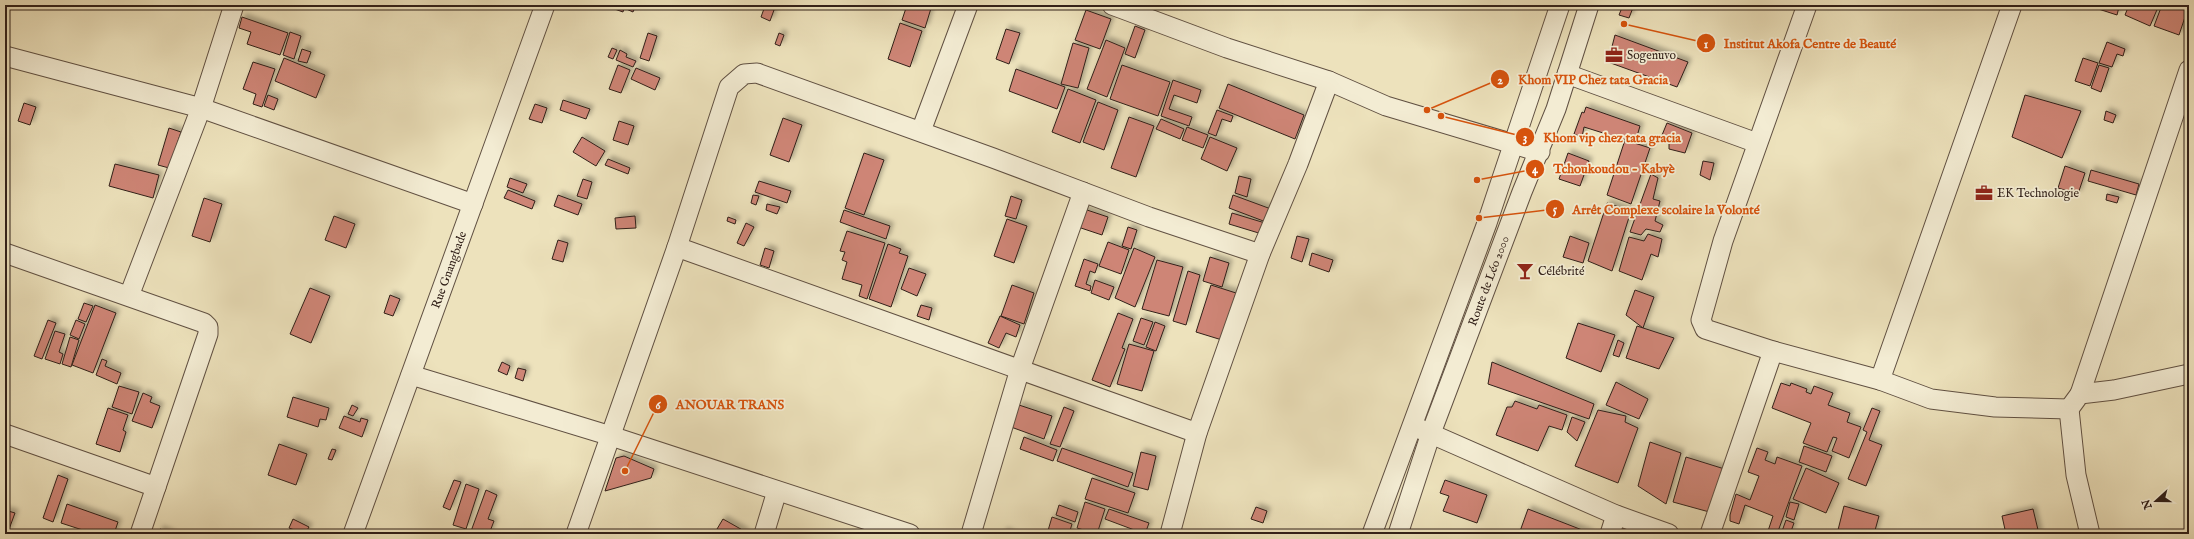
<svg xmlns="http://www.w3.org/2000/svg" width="2194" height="539" font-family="'IM FELL English',serif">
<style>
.building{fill:#ce8576;stroke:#312019;filter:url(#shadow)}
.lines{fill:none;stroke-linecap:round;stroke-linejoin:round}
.minor-casing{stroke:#605042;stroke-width:21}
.minor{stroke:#f3ecd3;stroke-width:19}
.labels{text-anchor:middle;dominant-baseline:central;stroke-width:3.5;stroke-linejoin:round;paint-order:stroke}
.poi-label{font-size:12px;fill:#312019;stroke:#f3ecd3;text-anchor:start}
.street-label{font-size:12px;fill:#312019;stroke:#f3ecd3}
.leader{fill:none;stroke:#d6530d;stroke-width:1.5}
.callout-dot{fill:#d6530d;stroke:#f3ecd3;stroke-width:1.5}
.mark-label{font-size:12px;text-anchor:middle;font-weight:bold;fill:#fff}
.callout-label{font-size:13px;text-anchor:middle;font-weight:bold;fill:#d6530d;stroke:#f3ecd3;stroke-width:3.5;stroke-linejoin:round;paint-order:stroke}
</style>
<defs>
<filter id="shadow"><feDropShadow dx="3.5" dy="-3.5" stdDeviation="2" flood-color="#0004"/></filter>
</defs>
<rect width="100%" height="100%" fill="#ede2bc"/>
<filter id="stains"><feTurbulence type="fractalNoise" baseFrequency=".005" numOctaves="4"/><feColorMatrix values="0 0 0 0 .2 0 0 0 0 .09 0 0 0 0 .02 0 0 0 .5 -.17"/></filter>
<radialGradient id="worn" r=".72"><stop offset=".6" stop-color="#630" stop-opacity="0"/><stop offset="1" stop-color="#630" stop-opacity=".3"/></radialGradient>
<g class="building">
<path d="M610,5H636L633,12L624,8L623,12L609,7Z"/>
<path d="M907,5H932L925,28L902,20Z"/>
<path d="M1623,5H1634L1629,18L1619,15Z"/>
<path d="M2086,5H2113L2119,7L2117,15Z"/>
<path d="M2129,5H2159L2150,26L2125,15Z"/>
<path d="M2162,5H2189L2179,35L2154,26Z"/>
<path d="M765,6L774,10L770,21L761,17Z"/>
<path d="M1086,10L1111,19L1100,49L1075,40Z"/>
<path d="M242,17L288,33L280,55L247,44L251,32L239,28Z"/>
<path d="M900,23L922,31L910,67L888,59Z"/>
<path d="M1135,26L1145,30L1135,58L1125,54Z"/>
<path d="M1006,29L1020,33L1009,64L996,59Z"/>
<path d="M290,32L301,36L294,59L283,55Z"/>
<path d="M648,33L657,36L649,61L640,58Z"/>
<path d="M779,33L784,35L780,46L775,44Z"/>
<path d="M1615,35L1688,62L1677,87L1608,62Z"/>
<path d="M1106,40L1125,48L1107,97L1087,89Z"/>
<path d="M2107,42L2125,49L2123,56L2117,54L2112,67L2099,63Z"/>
<path d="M1073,43L1089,48L1078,88L1061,84Z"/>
<path d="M612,48L617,50L613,59L608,57Z"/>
<path d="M302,49L311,52L307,63L298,61Z"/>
<path d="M620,50L627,54L626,57L636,61L633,67L616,60Z"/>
<path d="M284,58L325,75L316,98L275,81Z"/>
<path d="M2083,58L2098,63L2090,86L2075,81Z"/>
<path d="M253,62L275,69L262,107L253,104L256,94L243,89Z"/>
<path d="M618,65L630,70L621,93L609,89Z"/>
<path d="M1122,65L1170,82L1158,116L1110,99Z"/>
<path d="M2099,65L2109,68L2101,92L2091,88Z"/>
<path d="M636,68L660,78L655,90L631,79Z"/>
<path d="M1016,69L1065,87L1057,109L1009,91Z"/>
<path d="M1173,80L1201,90L1197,103L1174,95L1169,109L1192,117L1189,126L1161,116Z"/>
<path d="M1228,84L1304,115L1295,139L1219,108Z"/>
<path d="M1068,89L1096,100L1080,143L1052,132Z"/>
<path d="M268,95L278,99L274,110L264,106Z"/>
<path d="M2025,95L2081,111L2062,158L2012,137Z"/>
<path d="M563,100L590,109L586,119L560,110Z"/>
<path d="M1098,102L1118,110L1104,150L1083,142Z"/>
<path d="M24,103L36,107L30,125L18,121Z"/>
<path d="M535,104L547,108L542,123L529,119Z"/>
<path d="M1586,107L1640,126L1635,143L1584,127L1582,137L1574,134L1582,112L1584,113Z"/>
<path d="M1217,110L1233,116L1231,122L1222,119L1216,136L1208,133Z"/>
<path d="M2106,111L2116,115L2113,123L2104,120Z"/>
<path d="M1129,117L1154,126L1136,177L1111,168Z"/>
<path d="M783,118L802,125L789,162L770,155Z"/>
<path d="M1161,119L1184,129L1180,139L1156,129Z"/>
<path d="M619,121L634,126L628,145L613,140Z"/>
<path d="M1667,123L1692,133L1685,153L1669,149V143L1660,140Z"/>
<path d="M1187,127L1208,135L1203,148L1182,140Z"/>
<path d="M169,128L181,132L169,168L158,165Z"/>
<path d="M582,137L605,151L596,166L573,152Z"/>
<path d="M1210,137L1237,148L1227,171L1201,159Z"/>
<path d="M1625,140L1650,148L1631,204L1607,195Z"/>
<path d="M864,153L884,160L864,215L845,208Z"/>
<path d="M1568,153L1589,161L1580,186L1559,179Z"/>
<path d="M608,159L630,168L628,174L605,165Z"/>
<path d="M1703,161L1714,163L1710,180L1700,175Z"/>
<path d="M115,164L159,175L153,198L109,186Z"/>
<path d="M2065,166L2085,173L2078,194L2058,188Z"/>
<path d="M2091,170L2139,184L2136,195L2088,181Z"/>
<path d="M1651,174L1658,178L1653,199L1660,201L1655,221L1663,225L1660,232L1646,229L1641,235L1630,232Z"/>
<path d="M1239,176L1251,179L1247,197L1235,193Z"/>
<path d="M510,178L527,184L523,193L507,187Z"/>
<path d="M583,179L592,182L587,199L577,196Z"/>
<path d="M759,181L791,191L787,203L755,192Z"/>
<path d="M508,190L535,201L532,209L504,198Z"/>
<path d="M2107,194L2119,197L2117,203L2106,200Z"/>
<path d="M558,195L582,204L578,215L554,206Z"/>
<path d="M753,195L759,196L756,205L751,203Z"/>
<path d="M1233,195L1271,209L1266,222L1229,208Z"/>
<path d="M1011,196L1022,200L1016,219L1005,216Z"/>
<path d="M204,198L222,204L210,242L192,236Z"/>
<path d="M1607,203L1631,211L1612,271L1588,261Z"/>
<path d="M767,204L780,207L777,214L766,210Z"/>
<path d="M1081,208L1108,217L1102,235L1075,226Z"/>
<path d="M844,210L890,226L886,239L840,222Z"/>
<path d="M1232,213L1265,223L1262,234L1229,224Z"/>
<path d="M334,216L355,224L346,248L325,240Z"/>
<path d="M635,216L636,228L616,229L615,218Z"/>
<path d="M728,217L736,220L735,224L727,221Z"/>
<path d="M1007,219L1027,226L1014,263L994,256Z"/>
<path d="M746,223L754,227L744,246L737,243Z"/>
<path d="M1128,227L1137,230L1131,249L1122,246Z"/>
<path d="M847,231L885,243L867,299L859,296L862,285L842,279L847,262L842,260L845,252L840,251Z"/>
<path d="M1648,234L1662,239L1658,257L1651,254L1642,280L1619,271L1629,237L1644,241Z"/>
<path d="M1297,236L1309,239L1302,262L1291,258Z"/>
<path d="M1570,236L1589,243L1583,263L1563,257Z"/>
<path d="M558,240L568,243L563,262L552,259Z"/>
<path d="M1108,242L1129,250L1121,274L1099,266Z"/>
<path d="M888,244L901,249L899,253L908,256L891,307L869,299Z"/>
<path d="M765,248L774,251L769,268L760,265Z"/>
<path d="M1134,248L1155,257L1135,307L1115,298Z"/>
<path d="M1312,253L1333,260L1329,272L1309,265Z"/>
<path d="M1210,257L1229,263L1222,287L1203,281Z"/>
<path d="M1084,259L1098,264L1095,273L1090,271L1086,284L1091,286L1090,291L1075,286Z"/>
<path d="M1157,260L1183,267L1169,316L1142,309Z"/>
<path d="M909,268L926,274L917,296L901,289Z"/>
<path d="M1188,271L1200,275L1186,325L1173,321Z"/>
<path d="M1095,280L1114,287L1109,300L1091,293Z"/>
<path d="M1012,285L1034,293L1024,324L1001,316Z"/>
<path d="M1211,285L1236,293L1222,340L1196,332Z"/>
<path d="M310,288L330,296L311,343L290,334Z"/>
<path d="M1635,290L1654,297L1643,328L1626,315Z"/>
<path d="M390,295L400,299L393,316L384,313Z"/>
<path d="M84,303L93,306L86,322L78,319Z"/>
<path d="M95,305L116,313L93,373L72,365Z"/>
<path d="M921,305L932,308L929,320L917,316Z"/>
<path d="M1118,313L1133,319L1122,348L1125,349L1110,387L1092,380Z"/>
<path d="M1000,316L1020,325L1016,337L1006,333L999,348L988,343Z"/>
<path d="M1141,318L1153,322L1144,345L1133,341Z"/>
<path d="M48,320L56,323L42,359L34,356Z"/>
<path d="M76,320L85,324L79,339L70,335Z"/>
<path d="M1155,322L1165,326L1156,351L1146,347Z"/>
<path d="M1578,323L1615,335L1601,372L1566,358Z"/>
<path d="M1637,326L1674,338L1659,369L1626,358Z"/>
<path d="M55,331L65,334L59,352L63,354L60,364L45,359Z"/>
<path d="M70,337L79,340L71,367L62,364Z"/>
<path d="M1618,340L1624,343L1619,357L1613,355Z"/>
<path d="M1129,344L1154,351L1142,391L1117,384Z"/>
<path d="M102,359L107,361L105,366L121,373L117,384L96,375Z"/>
<path d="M502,362L510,366L507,375L498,371Z"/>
<path d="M1492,362L1594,404L1589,419L1488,384Z"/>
<path d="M518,368L526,370L523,381L515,378Z"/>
<path d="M1616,382L1648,399L1639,419L1606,405Z"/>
<path d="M1781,383L1790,386L1791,383L1807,389L1806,392L1811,394L1814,386L1833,393L1828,405L1850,413L1847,422L1861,427L1849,458L1832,451L1837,438L1833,437L1827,452L1803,443L1811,423L1772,408Z"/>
<path d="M119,386L139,392L132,414L112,407Z"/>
<path d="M143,393L152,397L150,402L160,406L152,428L132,421Z"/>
<path d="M293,397L329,408L326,420L320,419L318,427L287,417Z"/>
<path d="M1515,401L1537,409L1539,405L1567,415L1562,430L1549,426L1538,451L1496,435L1507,407H1512Z"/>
<path d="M352,405L358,408L353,416L348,414Z"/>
<path d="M1019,405L1052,416L1044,439L1011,427Z"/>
<path d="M1064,407L1074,411L1060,447L1050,444Z"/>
<path d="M108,408L128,415L123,430L126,432L120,452L96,444Z"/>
<path d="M1872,408L1880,411L1869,440L1882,445L1866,486L1848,479L1867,432L1863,430Z"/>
<path d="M1598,410L1626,416L1625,422L1638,428L1618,483L1575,466Z"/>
<path d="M344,416L360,422L361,418L368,420L362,437L339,428Z"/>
<path d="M1572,417L1585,422L1577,441L1567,432Z"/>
<path d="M1024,437L1057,450L1053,461L1020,449Z"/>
<path d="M1650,442L1681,453L1666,504L1638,486Z"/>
<path d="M279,444L307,454L296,485L268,475Z"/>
<path d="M1804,446L1832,456L1826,472L1799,462Z"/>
<path d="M1062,448L1133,473L1128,487L1057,461Z"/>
<path d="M1757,448L1768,452L1765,460L1775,464L1777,457L1802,466L1777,534H1767L1773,516L1745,505L1739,524L1730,521V515L1736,494L1750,500L1759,476L1748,472Z"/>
<path d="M332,449L336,450L332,460L328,459Z"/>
<path d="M1141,452L1156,456L1148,490L1133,486Z"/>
<path d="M624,456L654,469L651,478L605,491L616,458Z"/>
<path d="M1686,457L1731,471L1713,513L1673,502Z"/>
<path d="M1806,468L1839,483L1826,513L1793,499Z"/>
<path d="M58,475L68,479L53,522L43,518Z"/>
<path d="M1092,478L1135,493L1128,513L1085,499Z"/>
<path d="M454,480L461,482L450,510L443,507Z"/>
<path d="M1445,480L1487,495L1477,523L1443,511L1449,496L1440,493Z"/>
<path d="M466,484L479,489L466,529L453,525Z"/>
<path d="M486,490L497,495L488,519L494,521L489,534H470Z"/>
<path d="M1085,502L1105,509L1097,534L1077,528Z"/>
<path d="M1790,502L1799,504L1794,520L1786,517Z"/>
<path d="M67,504L118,522L114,534H95L61,523Z"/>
<path d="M1059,505L1078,512L1075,522L1056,515Z"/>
<path d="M1844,506L1879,516L1874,534H1837Z"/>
<path d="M1256,507L1267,511L1263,523L1251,519Z"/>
<path d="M1109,509L1149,523L1145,534L1105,519Z"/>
<path d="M1528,509L1590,533V534H1519Z"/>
<path d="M2033,509L2039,534H2006L2002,516Z"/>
<path d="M5,510L15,513L8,532L5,531Z"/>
<path d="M1052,517L1072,524L1069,534H1047Z"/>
<path d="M293,519L309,527L305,534L289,528Z"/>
<path d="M723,519L746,532L745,534H726L717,529Z"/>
<path d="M1786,520L1794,523L1790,534H1781Z"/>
<path d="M160,529L170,533L172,534H158Z"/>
<path d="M1004,531L1012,534H1002Z"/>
</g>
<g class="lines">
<g class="minor-casing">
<g id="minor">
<path d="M1112,5L1227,48L1329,81L1386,106L1540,152"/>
<path d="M1807,5L1723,241L1701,320L1705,329L1773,351L1880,380L1931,399L1995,407L2069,409L2080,394L2114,390L2189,374"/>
<path d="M5,56L201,108L473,204"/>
<path d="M1567,74L1757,143"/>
<path d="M921,131L968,5"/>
<path d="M677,247L1197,433"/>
<path d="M5,253L204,323L208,327V334L140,534"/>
<path d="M129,296L201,108L234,5"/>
<path d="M411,375L611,436L910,534"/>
<path d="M1880,380L2012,5"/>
<path d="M2080,394L2189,70"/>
<path d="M2069,409L2076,475L2090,534"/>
<path d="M1420,429L1616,515L1669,534"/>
<path d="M5,434L156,487"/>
<path id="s1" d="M353,534L545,5"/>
<path d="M576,534L677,247L729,87L744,74L757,73L993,158L1149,217L1260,254"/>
<path d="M764,534L777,491"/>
<path d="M971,534L1020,369L1083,192"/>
<path d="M1170,534L1197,433L1260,254L1298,164L1329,81"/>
<path d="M1372,534L1487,223L1560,5"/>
<path id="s2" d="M1398,534L1431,433L1465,343L1522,192L1556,109L1589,5"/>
<path d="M1610,534L1616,515"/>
<path d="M1710,534L1773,351"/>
</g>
</g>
<use href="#minor" class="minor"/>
</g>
<defs>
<g id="office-bare" transform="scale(1.38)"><path d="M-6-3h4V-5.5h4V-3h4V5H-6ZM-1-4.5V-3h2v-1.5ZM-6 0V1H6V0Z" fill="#8f2418" stroke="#f3ecd3" stroke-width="2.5" paint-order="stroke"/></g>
<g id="bar-bare" transform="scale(1.38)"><path d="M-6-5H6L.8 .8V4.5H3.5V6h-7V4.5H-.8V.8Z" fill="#8f2418" stroke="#f3ecd3" stroke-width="2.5" paint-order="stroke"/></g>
</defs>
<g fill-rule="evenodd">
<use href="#office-bare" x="1614" y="55"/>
<use href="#office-bare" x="1984" y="193"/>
<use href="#bar-bare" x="1525" y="271"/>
</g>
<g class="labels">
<g class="poi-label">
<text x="1627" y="55">Sogenuvo</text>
<text x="1997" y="193">EK Technologie</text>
<text x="1538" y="271">Célébrité</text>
</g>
<g class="street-label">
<text stroke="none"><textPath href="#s1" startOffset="281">Rue Gnangbade</textPath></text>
<text stroke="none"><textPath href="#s2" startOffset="269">Route de Léo 2000</textPath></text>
</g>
</g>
<path class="leader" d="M1624 24L1706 43M1427 110L1500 79M1441 116L1525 137M1477 180L1535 169M1479 218L1555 209M625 471L658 404"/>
<g class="callout-dot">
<circle cx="1624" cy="24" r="4"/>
<circle cx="1427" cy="110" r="4"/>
<circle cx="1441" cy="116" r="4"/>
<circle cx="1477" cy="180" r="4"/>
<circle cx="1479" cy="218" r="4"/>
<circle cx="625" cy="471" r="4"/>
<circle cx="1706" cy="43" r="10"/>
<circle cx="1500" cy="79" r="10"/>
<circle cx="1525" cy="137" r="10"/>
<circle cx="1535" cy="169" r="10"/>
<circle cx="1555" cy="209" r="10"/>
<circle cx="658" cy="404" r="10"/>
</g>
<g class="mark-label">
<text x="1706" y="48">1</text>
<text x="1500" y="84">2</text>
<text x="1525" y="141">3</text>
<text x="1535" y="173">4</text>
<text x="1555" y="213">5</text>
<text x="658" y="409">6</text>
</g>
<g class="callout-label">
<text x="1810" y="48">Institut Akofa Centre de Beauté</text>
<text x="1593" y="84">Khom VIP Chez tata Gracia</text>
<text x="1612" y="142">Khom vip chez tata gracia</text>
<text x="1614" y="173">Tchoukoudou - Kabyè</text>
<text x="1666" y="214">Arrêt Complexe scolaire la Volonté</text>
<text x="730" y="409">ANOUAR TRANS</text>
</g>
<rect width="2194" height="539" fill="none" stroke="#ede2bc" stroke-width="20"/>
<rect x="6" y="6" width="2182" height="527" fill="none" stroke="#312019" stroke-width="2"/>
<rect x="10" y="10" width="2174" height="519" fill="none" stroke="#312019"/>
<g transform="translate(2156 501) rotate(249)" stroke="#f3ecd3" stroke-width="3" paint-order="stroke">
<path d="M0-3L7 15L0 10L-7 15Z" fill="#312019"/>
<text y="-6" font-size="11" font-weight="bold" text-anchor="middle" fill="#312019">N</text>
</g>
<rect width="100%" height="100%" filter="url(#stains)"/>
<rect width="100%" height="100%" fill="url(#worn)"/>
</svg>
